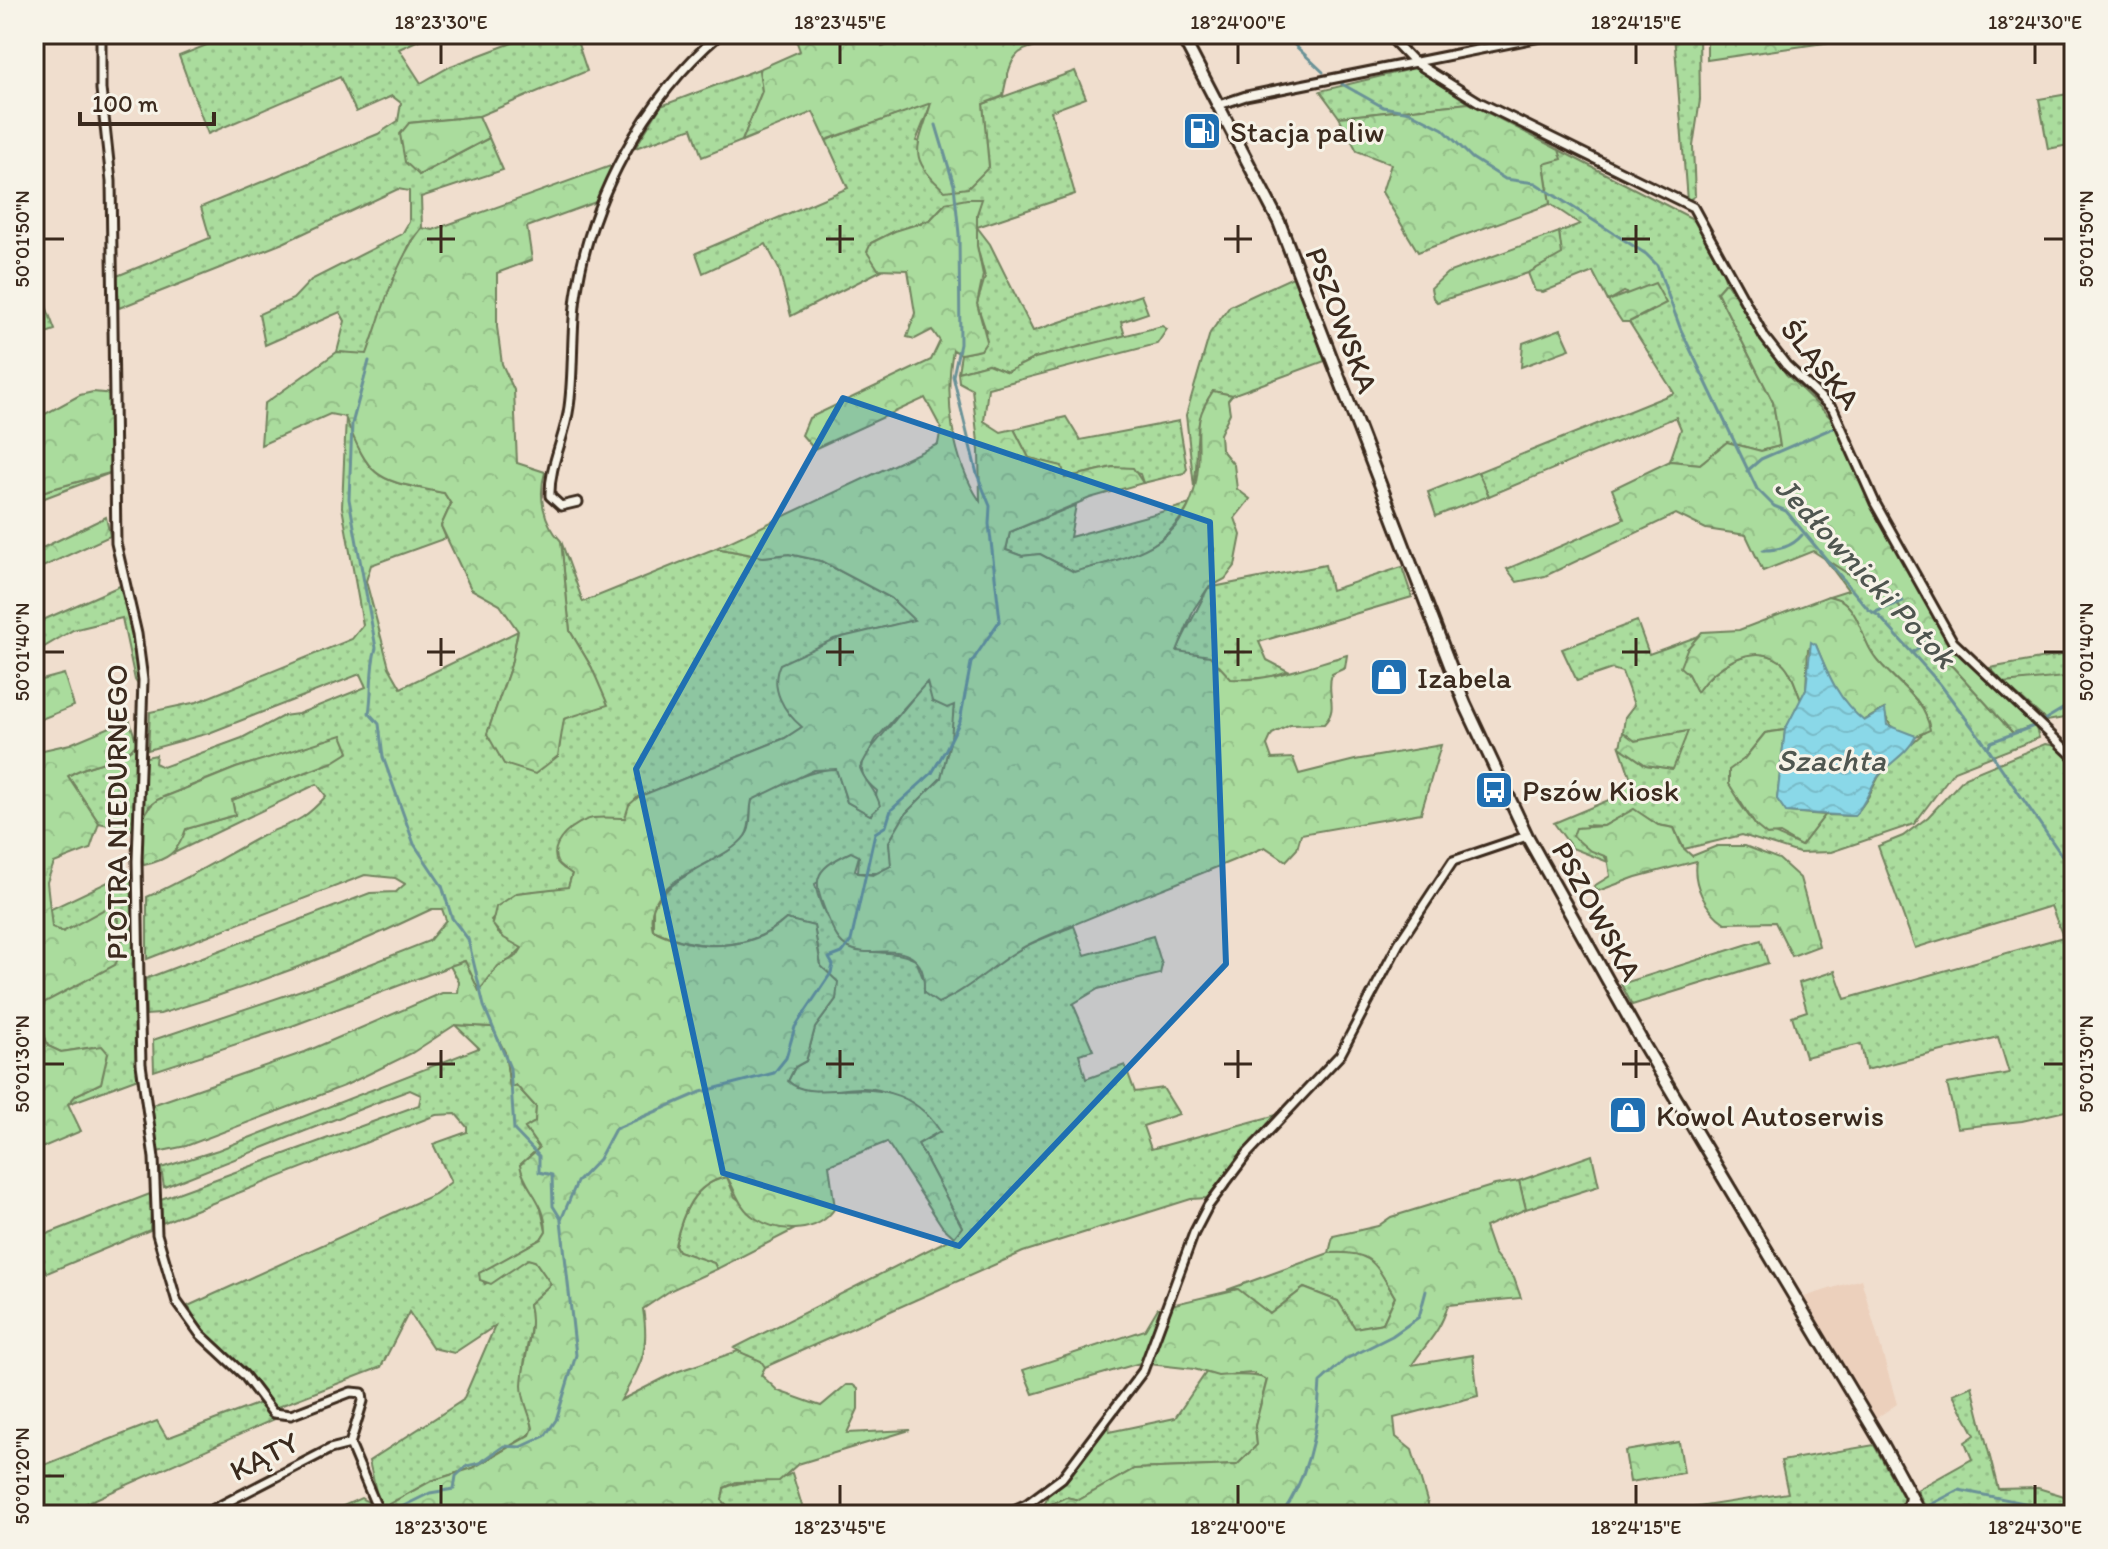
<svg xmlns="http://www.w3.org/2000/svg" width="2108" height="1549" font-family="Itim,sans-serif">
<style>
.built{fill:#ecd0bc}
.grass{fill:url(#grass-dots);stroke:#72835e;stroke-width:2}
.forest{fill:url(#forest-crowns);stroke:#72835e;stroke-width:2}
.water{fill:url(#water-waves);stroke:#6a9297;stroke-width:2}
.lines{fill:none;stroke-linecap:round;stroke-linejoin:round}
.stream{stroke:#6a9297;stroke-width:3}
.street-casing{stroke:#3b2a1e;stroke-width:13}
.secondary-casing{stroke:#3b2a1e;stroke-width:16}
.street{stroke:#f7f3e8;stroke-width:7}
.secondary{stroke:#f7f3e8;stroke-width:10}
.marked{fill:#1f6fb2;fill-opacity:0.2;stroke:#1f6fb2;stroke-width:6;stroke-linejoin:round}
.ticks{fill:none;stroke:#3b2a1e;stroke-width:3}
.labels{text-anchor:middle;dominant-baseline:central;stroke-width:6;stroke-linejoin:round;paint-order:stroke}
.poi-label{font-size:30px;fill:#3b2a1e;stroke:#f7f3e8;text-anchor:start}
.street-label{font-size:30px;fill:#3b2a1e;stroke:#f7f3e8}
.water-label{font-size:32px;font-style:italic;fill:#4f5650;stroke:#f7f3e8}
.neatline{fill:none;stroke:#3b2a1e;stroke-width:3}
.ticks-label{font-size:20px;text-anchor:middle;fill:#3b2a1e}
</style>
<defs>
<pattern id="grass-dots" width="8" height="8" patternUnits="userSpaceOnUse" patternTransform="scale(2)"><rect width="8" height="8" fill="#aadc9d"/><path d="M2 2h.1M6 6h.1" fill="none" stroke="#93bd87" stroke-width="1.8" stroke-linecap="round"/></pattern>
<pattern id="forest-crowns" width="20" height="18" patternUnits="userSpaceOnUse" patternTransform="scale(2)"><rect width="20" height="18" fill="#aadc9d"/><path d="M2 6a3 3 0 1 1 6 0M12 15a3 3 0 1 1 6 0" fill="none" stroke="#93bd87"/></pattern>
<pattern id="water-waves" width="16" height="10" patternUnits="userSpaceOnUse" patternTransform="scale(2)"><rect width="16" height="10" fill="#8ad8e8"/><path d="M0 5q4-4 8 0t8 0" fill="none" stroke="#78bac7"/></pattern>
</defs>
<rect width="100%" height="100%" fill="#f0dece"/>
<filter id="ink" filterUnits="userSpaceOnUse"><feTurbulence type="fractalNoise" baseFrequency=".0125" numOctaves="2"/><feDisplacementMap in="SourceGraphic" scale="16" xChannelSelector="R" yChannelSelector="G"/><feConvolveMatrix kernelMatrix="1 2 1 2 8 2 1 2 1" color-interpolation-filters="sRGB"/></filter>
<g filter="url(#ink)">
<path class="built" d="M1861,1279L1897,1404L1875,1419L1804,1297Z"/>
<g class="grass">
<path d="M234,34H432L399,49L421,83L451,66L536,34H600L578,44L587,71L479,116L409,123L419,175L489,138L503,170L421,197L422,228L411,241L397,274L367,355L337,352L345,321L340,312L265,345L259,314L293,299L311,280L402,234L409,222V191L398,189L283,243L119,308L117,276L210,238L201,207L378,134L398,121L401,103L392,96L356,112L340,77L208,134L179,56Z"/>
<path d="M1674,34H1699L1700,100L1693,146L1695,196L1687,201Z"/>
<path d="M1415,68L1469,103L1339,117L1320,91Z"/>
<path d="M759,69L762,91L742,141L702,157L692,128L635,148L661,106Z"/>
<path d="M1075,71L1086,98L1051,111L1075,194L977,227L990,244L1033,331L1141,295L1148,313L1121,322L1125,336L1035,358L1007,372L988,364L958,372L961,354L981,350L986,331L977,304L985,277L977,246V214L981,199L946,203L930,220L895,231L871,243L878,269L882,270L791,316L779,269L766,244L703,273L696,253L848,188L826,140L932,102L916,141L989,167L983,104Z"/>
<path d="M2074,93V144L2048,149L2039,99Z"/>
<path d="M1559,150L1695,220L1720,263L1726,282L1717,292L1773,402L1780,446L1761,451L1727,442L1700,464L1670,461L1681,429L1676,417L1489,496L1478,472L1674,393L1629,322L1657,309L1624,292L1608,301L1593,272L1543,292L1535,291L1528,273L1561,254L1559,232L1580,224L1550,204L1544,163L1561,159Z"/>
<path d="M1295,276L1325,361L1232,395L1213,391C1189,427 1201,448 1194,487L1186,415L1210,333L1230,306Z"/>
<path d="M44,301L55,330L34,337V305Z"/>
<path d="M346,417C371,484 377,479 444,493L451,504L441,526L446,538L371,565L366,581L389,667L401,688L518,631L511,665L487,734L558,756L563,719L592,668L570,631L561,541L583,602L716,548L763,557L789,554L821,561L891,598L915,620L834,639L802,727L785,738L638,797L625,818C579,822 574,815 557,861L572,874L568,888L517,893L491,920L498,933L522,948L479,991L464,961L292,1026L154,1071L153,1040L322,983L429,941L446,920L442,909H432C343,952 254,986 160,1014L146,1015L145,979L370,893L396,892L405,884L395,878L365,875L147,959V897C186,880 221,858 258,838C290,821 298,827 326,796L317,784L174,853L186,829L235,815L232,800L333,762L342,736L236,768L163,797L149,806L142,821L146,757L156,755L155,763L163,767L242,738L283,716L298,714L366,687L360,674L209,733L148,750L150,712L197,702L352,639L363,625L342,507Z"/>
<path d="M1066,417L1080,440L1179,421L1187,469L1184,473L1143,483L1140,474L1113,467L1065,478L1061,466L1029,458L1014,429Z"/>
<path d="M113,472L34,502V494Z"/>
<path d="M1190,504C1159,556 1128,557 1074,572L1040,554L1022,556L1006,550L1010,532L1076,505L1070,537Z"/>
<path d="M1824,558L1861,582L1889,589L1922,645L1953,667L2013,733L2035,725L2039,738L1954,771L1914,824L1831,852L1799,853L1742,835L1684,849L1674,828L1658,825L1634,810L1604,826L1586,825L1608,862L1572,848L1554,823L1616,797L1614,790L1632,782L1620,747L1646,765L1672,769L1687,731L1635,741L1623,732L1625,717L1634,705L1622,672L1612,669L1577,681L1562,649L1637,621L1649,654L1699,636L1687,649L1688,674L1697,691C1714,669 1750,640 1780,661C1791,668 1796,688 1801,700L1785,730L1765,733L1744,759L1738,801L1756,826L1801,846L1825,815L1854,816C1866,803 1870,793 1878,778C1882,771 1922,733 1929,729C1925,695 1891,681 1873,654C1862,638 1860,618 1846,604C1841,599 1835,598 1829,596L1848,590Z"/>
<path d="M1325,565L1331,590L1402,567L1412,597L1259,642L1267,660L1288,671L1267,678L1231,680L1216,666L1176,651L1208,588Z"/>
<path d="M122,585L137,657L139,686L135,680L122,618L73,630L34,653V624Z"/>
<path d="M2074,653V676L2066,678L2004,683L1990,668Z"/>
<path d="M927,681L954,704L952,737L941,778L906,813L889,842L892,866L885,873H858L859,857L815,884C820,908 838,948 866,951C885,954 898,951 916,960L924,981L981,977C1005,951 1042,939 1074,926L1085,955L1153,936L1162,965L1160,974L1098,989L1073,1004L1093,1050L1079,1054L1086,1079L1125,1065L1135,1092L1163,1088L1179,1114L1143,1126L1151,1149L1280,1114L1207,1198L1191,1199L1023,1252L765,1367L734,1348L954,1237L962,1227L918,1144L940,1132C921,1112 905,1097 879,1090C850,1082 809,1103 788,1081L795,1067L806,1061L815,1028L836,999L821,966L814,926L786,919C750,952 695,951 653,930V907C674,870 736,857 748,831C752,822 749,810 752,800C778,785 807,771 836,768L847,802L871,815L877,791C864,780 858,774 865,756Z"/>
<path d="M137,744L133,830L99,823L68,776C92,761 114,765 137,744Z"/>
<path d="M2045,744L2058,746L2074,762V1109L2022,1121L1957,1128L1947,1084L2009,1073L1998,1037L1866,1070L1861,1044L1805,1057L1792,1016L1807,1011L1799,983L1835,971L1845,999L2063,937L2051,906L1915,948L1878,846L1903,836L1928,817L1965,777Z"/>
<path d="M131,871L138,1078L68,1104L76,1095L101,1083L103,1069L92,1047L61,1052L48,1046L44,1034L34,1032V1008L122,952L118,918L103,911L63,932L51,927L49,910Z"/>
<path d="M1761,940L1768,963L1632,1005L1621,984Z"/>
<path d="M455,1025L492,1027L505,1052L510,1087L516,1085L536,1107L535,1122L525,1128L539,1148L520,1165L538,1196L546,1231L541,1239L479,1274L485,1284L528,1259L535,1261L551,1284L529,1304C535,1328 526,1342 524,1366C522,1388 528,1407 533,1428L530,1434L473,1468L431,1481L381,1509L383,1515H323L361,1498L380,1509L369,1461L463,1400L495,1326L454,1353L433,1348L409,1312L381,1367L272,1409L206,1336L188,1306L435,1194L451,1182L433,1144L467,1132V1127L456,1114L436,1115L162,1223L161,1199L419,1105L421,1095L410,1090L391,1097L164,1187L161,1168L218,1150L479,1048Z"/>
<path d="M1592,1155L1599,1186L1526,1209L1519,1181Z"/>
<path d="M153,1176L150,1230L47,1273L34,1249V1239L150,1194Z"/>
<path d="M727,1177L735,1197L768,1223L795,1229L717,1269L714,1263L678,1251L675,1245C682,1214 693,1183 727,1177Z"/>
<path d="M1352,1252L1373,1259L1395,1297L1383,1323L1355,1328L1338,1301L1304,1288L1270,1314L1237,1289L1227,1290L1329,1253Z"/>
<path d="M1207,1371C1226,1380 1247,1371 1267,1379L1255,1426L1257,1445L1237,1465L1134,1469L1079,1500L1066,1497L1043,1508L1048,1495L1069,1478L1110,1424L1109,1432L1175,1418Z"/>
<path d="M1972,1386L1998,1489L2038,1488L2074,1499V1515L1955,1507L1930,1515L1917,1490L1972,1459L1965,1442L1975,1435L1953,1394Z"/>
<path d="M260,1403L279,1417L60,1515H34V1469L157,1421L167,1438Z"/>
<path d="M1874,1445L1913,1515H1647L1788,1493L1781,1461Z"/>
<path d="M792,1473L803,1509L783,1515H736L721,1500L724,1488C746,1477 770,1487 792,1473Z"/>
</g>
<g class="forest">
<path d="M794,34H877L882,47L920,34H1069C1022,57 1014,35 1003,96L983,104L989,167L968,188L945,191C904,156 919,147 931,103L826,140L813,112L742,141L762,91L759,69L800,51Z"/>
<path d="M1707,34H1886L1707,60Z"/>
<path d="M1469,103L1559,150L1562,159L1544,164L1550,204L1418,252L1382,192L1391,164L1357,151L1339,117Z"/>
<path d="M479,116L489,138L419,175L405,162L400,134L409,123Z"/>
<path d="M616,164L596,202L527,227L532,260L497,273V327L502,364L514,390L517,463L545,472C538,496 543,522 561,541L570,631L592,668L608,705L564,719L558,756L535,774L504,764L487,734L511,665L518,631L500,605L471,589L441,526L451,504L444,493C377,479 372,484 345,417L330,414L261,445L264,404L337,352L367,354C382,313 394,263 422,228L433,230Z"/>
<path d="M967,199H982L977,214V246L983,275L977,304L987,341L981,350L961,354L953,350C944,398 952,460 980,501L979,451L972,389L959,382L958,372L988,364L1007,372L1035,358L1162,326L1167,329L1157,344L988,388L984,421L1001,432L1014,429L1029,458L1062,466L1065,478L1113,467L1133,468L1143,483L1090,498L1010,532L1006,550L1022,556L1040,554L1074,572C1137,555 1192,544 1198,467C1201,431 1191,424 1213,391L1232,395L1228,400L1230,413L1220,434L1221,449L1234,465L1237,489L1250,499L1235,518L1241,535L1235,566L1225,579L1208,588L1194,609L1177,651L1210,656L1231,679C1270,682 1310,665 1347,655L1345,668L1332,674C1325,694 1340,707 1324,724L1290,725L1272,734L1267,745L1272,759L1293,758L1299,774L1355,760L1441,745L1421,813L1301,834L1297,849L1286,861L1265,847C1189,880 1111,907 1036,941C1000,957 975,987 938,1003L924,993C924,981 925,968 914,959C895,944 868,958 849,948C837,942 833,929 828,918C813,881 810,871 851,852L859,856L855,870L858,873L873,875L891,866L889,842L906,813L941,778L951,738L954,705L947,708L932,701L927,682L876,739L860,768C865,783 877,790 880,806L870,815L847,802L836,769L814,770L752,800C749,812 752,826 745,836C723,867 639,877 653,930C695,951 750,953 786,919L814,926L821,966L838,982L836,999L815,1028L806,1061L795,1067L788,1081C815,1109 894,1059 940,1131L918,1144L962,1227L954,1237L942,1226L887,1142L829,1165L835,1208C818,1234 780,1234 755,1218C739,1208 736,1191 727,1177C693,1183 682,1214 675,1245L678,1251L714,1263L717,1269L671,1290L643,1309C650,1353 641,1364 621,1400L676,1372L738,1351L761,1361L765,1367L761,1375L778,1391L815,1404L821,1406L846,1385H853L858,1389V1409L847,1433L910,1430L798,1464L779,1481L736,1482L724,1488L722,1500L736,1515H383L380,1509L431,1481L473,1468L530,1435L533,1428C530,1413 522,1401 522,1385C523,1356 536,1332 529,1304L551,1284L535,1261L528,1259L491,1284L480,1280L479,1273L541,1239L546,1231C545,1199 524,1189 520,1165L539,1148L525,1128L535,1122L536,1107L516,1085L510,1088L505,1052L492,1027L455,1025L412,1053L344,1086L186,1146L157,1152L152,1105L305,1052L442,993H458L459,982L450,966L465,961L479,991L498,966L517,956L522,948L504,938L492,924L496,907L517,893L568,887L572,874C567,870 560,867 557,862C548,842 576,821 593,818C603,817 614,818 625,818L629,805L638,797L785,738L802,727C784,712 769,688 780,664L834,639L914,620L891,598L821,561L789,554L763,557L716,548L938,444L941,428L925,398L814,449L802,435L809,418L931,360L940,341L932,330L915,339L907,337L915,313L908,270L878,269L867,252L871,243L895,231L930,220L946,203Z"/>
<path d="M1559,232L1562,254L1528,273L1437,302L1433,298L1431,288L1447,273Z"/>
<path d="M1726,282L1786,374L1835,422L1877,515L1946,639L2035,725L2013,733L1953,667L1922,645L1889,589L1861,582L1813,551L1763,571L1746,535L1706,529L1676,514L1545,576L1517,582L1507,569L1624,519L1612,489L1670,461L1700,464L1727,442L1761,451L1780,446L1773,402L1717,292Z"/>
<path d="M1655,283L1666,303L1629,322H1622L1608,301Z"/>
<path d="M1561,329L1570,349L1521,367L1523,343Z"/>
<path d="M93,392L113,394V472L34,494V420L80,395Z"/>
<path d="M1478,472L1489,496L1436,516L1428,492Z"/>
<path d="M106,517L110,536L34,571V552Z"/>
<path d="M1828,596C1834,598 1841,599 1845,603C1861,617 1862,641 1875,657C1893,682 1925,697 1930,730L1916,736C1896,731 1888,730 1884,709L1863,721C1838,700 1828,675 1816,645L1808,649L1806,689L1801,700C1796,688 1791,668 1780,661C1751,641 1713,668 1697,692L1688,674L1680,667L1687,649L1702,632L1739,630Z"/>
<path d="M64,674L74,706L34,722V682Z"/>
<path d="M2074,676V711L2064,718L2047,721L2004,683Z"/>
<path d="M129,719L137,744C111,768 94,759 68,776L99,823L90,849L54,863L47,882L52,927L63,932L110,906C122,925 126,945 115,965L34,1008V752L70,744Z"/>
<path d="M1785,730L1777,799L1787,812L1825,815L1801,846L1780,834L1767,835L1756,826L1729,784V770L1744,759L1765,733Z"/>
<path d="M1688,731L1673,769L1646,765L1620,747L1623,732L1635,741Z"/>
<path d="M342,735L349,752L333,762L232,800L235,815L186,829C178,853 167,860 144,865C138,843 138,814 157,800L236,768Z"/>
<path d="M1634,809L1658,825L1674,828L1682,847L1692,856L1717,846H1745L1779,859L1800,878L1819,946L1792,956L1775,922L1725,923C1706,911 1692,884 1696,861L1636,877L1598,891L1594,886L1610,876L1607,857L1589,850L1573,836L1576,828L1604,826Z"/>
<path d="M34,1032L44,1034L48,1046L61,1052L102,1046L108,1053L101,1083L76,1095L68,1104L81,1131L34,1151Z"/>
<path d="M1519,1181L1526,1209L1485,1227L1494,1253L1514,1278L1521,1298L1448,1305C1440,1333 1427,1342 1412,1365L1473,1355L1478,1396L1394,1418L1396,1437L1412,1450L1431,1515H1043V1508L1066,1497L1079,1500L1134,1469L1237,1465L1257,1445L1255,1426L1267,1380L1252,1373L1218,1376L1194,1369L1140,1363L1033,1394L1023,1370L1145,1330L1158,1308L1238,1289L1270,1314L1304,1288L1338,1301L1355,1328L1383,1323L1395,1297C1375,1263 1372,1250 1329,1253L1333,1236L1378,1226L1391,1217L1495,1185Z"/>
<path d="M1679,1442L1684,1473L1630,1482L1625,1451Z"/>
</g>
<path class="water" d="M1811,642L1816,645C1828,674 1838,700 1864,721L1885,709L1887,725L1916,736C1908,753 1893,760 1881,773C1871,784 1868,801 1854,816L1786,812L1777,799L1785,730L1806,689Z"/>
<g class="lines">
<g class="stream">
<path d="M1283,34L1323,72"/>
<path d="M1342,84L1383,107L1410,112L1443,129L1472,158L1505,179L1535,183L1646,254L1657,265L1681,330L1757,489L1774,506L1786,511L1868,609L1879,616L1940,684L1982,740L2074,873"/>
<path d="M369,361L352,424L349,499L376,648C369,669 373,691 369,713L379,724L383,757L414,844L442,886L452,918L468,939L484,1006L510,1068L514,1130L539,1156V1172L552,1175L553,1206L561,1219"/>
<path d="M1747,471L1761,459L1835,427"/>
<path d="M1763,550C1779,550 1792,547 1802,535"/>
<path d="M1873,613L1903,601"/>
<path d="M1912,653L1931,638"/>
<path d="M2044,720L2074,702"/>
<path d="M1988,748L1991,742L2034,726"/>
<path d="M1928,1506L1959,1490L2074,1513"/>
<path d="M385,1515L430,1493L454,1489L456,1476L467,1466L480,1463L504,1446L521,1447L545,1436L556,1420L576,1355L561,1220L577,1182L599,1159L615,1129L701,1092L774,1073L786,1058L795,1027L831,973L833,965L829,958L842,953L851,941L875,833L886,826L891,810L932,773L946,749L960,721L971,663L1000,620L989,524L990,506L977,474L953,376L960,344L959,234L954,185L936,125"/>
<path d="M1281,1515C1309,1477 1318,1428 1320,1382L1346,1359L1392,1336L1419,1317L1426,1291"/>
<path d="M1897,1515L1899,1509"/>
</g>
<g class="street-casing">
<g id="street">
<path d="M101,34V89L111,181L116,543L137,634L143,680L137,861L139,982L141,1064L154,1158L157,1234L177,1302L200,1334L244,1375L273,1413L291,1415L351,1392L362,1393L363,1401L350,1444"/>
<path d="M1387,34L1413,61L1479,102L1693,207L1765,338L1786,365L1833,409L1875,503L1953,642L2074,757"/>
<path d="M1219,105L1246,96L1556,34"/>
<path d="M578,502L561,506L550,496C549,465 565,438 569,407C574,371 571,334 576,297C589,199 645,98 720,34"/>
<path d="M202,1515L330,1449L350,1444L380,1515"/>
<path d="M1003,1515L1027,1504L1062,1478L1143,1371L1194,1233L1208,1206L1247,1154L1340,1055L1399,943L1453,861L1527,836"/>
<path d="M1905,1515L1910,1496"/>
</g>
</g>
<g class="secondary-casing">
<path id="secondary" d="M1181,34L1279,222L1465,704L1527,836L1644,1045L1883,1445L1921,1515"/>
</g>
<use href="#street" class="street"/>
<use href="#secondary" class="secondary"/>
</g>
</g>
<path class="marked" d="M843,398L1210,522L1226,964L959,1246L723,1173L636,769Z"/>
<path class="ticks" d="M441,44V64M840,44V64M1238,44V64M1636,44V64M2035,44V64M441,225V253M840,225V253M1238,225V253M1636,225V253M44,239H64M427,239H455M826,239H854M1224,239H1252M1622,239H1650M2044,239H2064M441,638V666M840,638V666M1238,638V666M1636,638V666M44,652H64M427,652H455M826,652H854M1224,652H1252M1622,652H1650M2044,652H2064M441,1050V1078M840,1050V1078M1238,1050V1078M1636,1050V1078M44,1064H64M427,1064H455M826,1064H854M1224,1064H1252M1622,1064H1650M2044,1064H2064M44,1476H64M441,1485V1505M840,1485V1505M1238,1485V1505M1636,1485V1505M2035,1485V1505"/>
<defs>
<g id="fuel-square" transform="scale(2)"><rect x="-9" y="-9" width="18" height="18" rx="4" fill="#1f6fb2" stroke="#f7f3e8"/><path d="M-5.5-6h7V0h2V4h1.3V-2.5L3-4.5l.8-.8L6-3V5H2.5V1h-1V6h-7ZM-4.2-4.7v3.2H.2V-4.7Z" fill="#fff"/></g>
<g id="shop-square" transform="scale(2)"><rect x="-9" y="-9" width="18" height="18" rx="4" fill="#1f6fb2" stroke="#f7f3e8"/><path d="M-5-2.5h2.3a2.7 3.5 0 0 1 5.4 0H5L5.5 6h-11ZM-1.5-2.5h3a1.5 2.3 0 0 0-3 0Z" fill="#fff"/></g>
<g id="bus-square" transform="scale(2)"><rect x="-9" y="-9" width="18" height="18" rx="4" fill="#1f6fb2" stroke="#f7f3e8"/><path d="M-5-6H5V4H4V6H2V4H-2V6H-4V4H-5ZM-3.5-4V0h7V-4ZM-3.5 1.2v1.5H-2V1.2ZM2 1.2v1.5H3.5V1.2Z" fill="#fff"/></g>
</defs>
<g fill-rule="evenodd">
<use href="#fuel-square" x="1202" y="131"/>
<use href="#shop-square" x="1389" y="677"/>
<use href="#bus-square" x="1494" y="790"/>
<use href="#shop-square" x="1628" y="1115"/>
</g>
<g class="labels">
<g class="poi-label">
<text x="1230" y="131">Stacja paliw</text>
<text x="1417" y="677">Izabela</text>
<text x="1522" y="790">Pszów Kiosk</text>
<text x="1656" y="1115">Kowol Autoserwis</text>
</g>
<g class="street-label">
<text transform="translate(1342 320) rotate(69)">PSZOWSKA</text>
<text transform="translate(1821 364) rotate(51)">ŚLĄSKA</text>
<text transform="translate(116 812) rotate(-90)">PIOTRA NIEDURNEGO</text>
<text transform="translate(1597 911) rotate(61)">PSZOWSKA</text>
<text transform="translate(264 1456) rotate(-27)">KĄTY</text>
</g>
<g class="water-label">
<text transform="translate(1866 572) rotate(47)">Jedłownicki Potok</text>
<text x="1831" y="760">Szachta</text>
</g>
</g>
<rect width="2108" height="1549" fill="none" stroke="#f7f3e8" stroke-width="88"/>
<path d="M80 112v12h134v-12" fill="none" stroke="#3b2a1e" stroke-width="4"/>
<text x="92" y="112" font-size="24" fill="#3b2a1e" stroke="#f7f3e8" stroke-width="6" paint-order="stroke">100 m</text>
<rect x="44" y="44" width="2020" height="1461" class="neatline"/>
<g class="ticks-label">
<text x="441" y="29">18°23'30"E</text>
<text x="840" y="29">18°23'45"E</text>
<text x="1238" y="29">18°24'00"E</text>
<text x="1636" y="29">18°24'15"E</text>
<text x="2035" y="29">18°24'30"E</text>
<text transform="translate(22 239) rotate(-90)" y="7">50°01'50"N</text>
<text transform="translate(2086 239) rotate(-90)" y="7">50°01'50"N</text>
<text transform="translate(22 652) rotate(-90)" y="7">50°01'40"N</text>
<text transform="translate(2086 652) rotate(-90)" y="7">50°01'40"N</text>
<text transform="translate(22 1064) rotate(-90)" y="7">50°01'30"N</text>
<text transform="translate(2086 1064) rotate(-90)" y="7">50°01'30"N</text>
<text transform="translate(22 1476) rotate(-90)" y="7">50°01'20"N</text>
<text x="441" y="1534">18°23'30"E</text>
<text x="840" y="1534">18°23'45"E</text>
<text x="1238" y="1534">18°24'00"E</text>
<text x="1636" y="1534">18°24'15"E</text>
<text x="2035" y="1534">18°24'30"E</text>
</g>
</svg>
